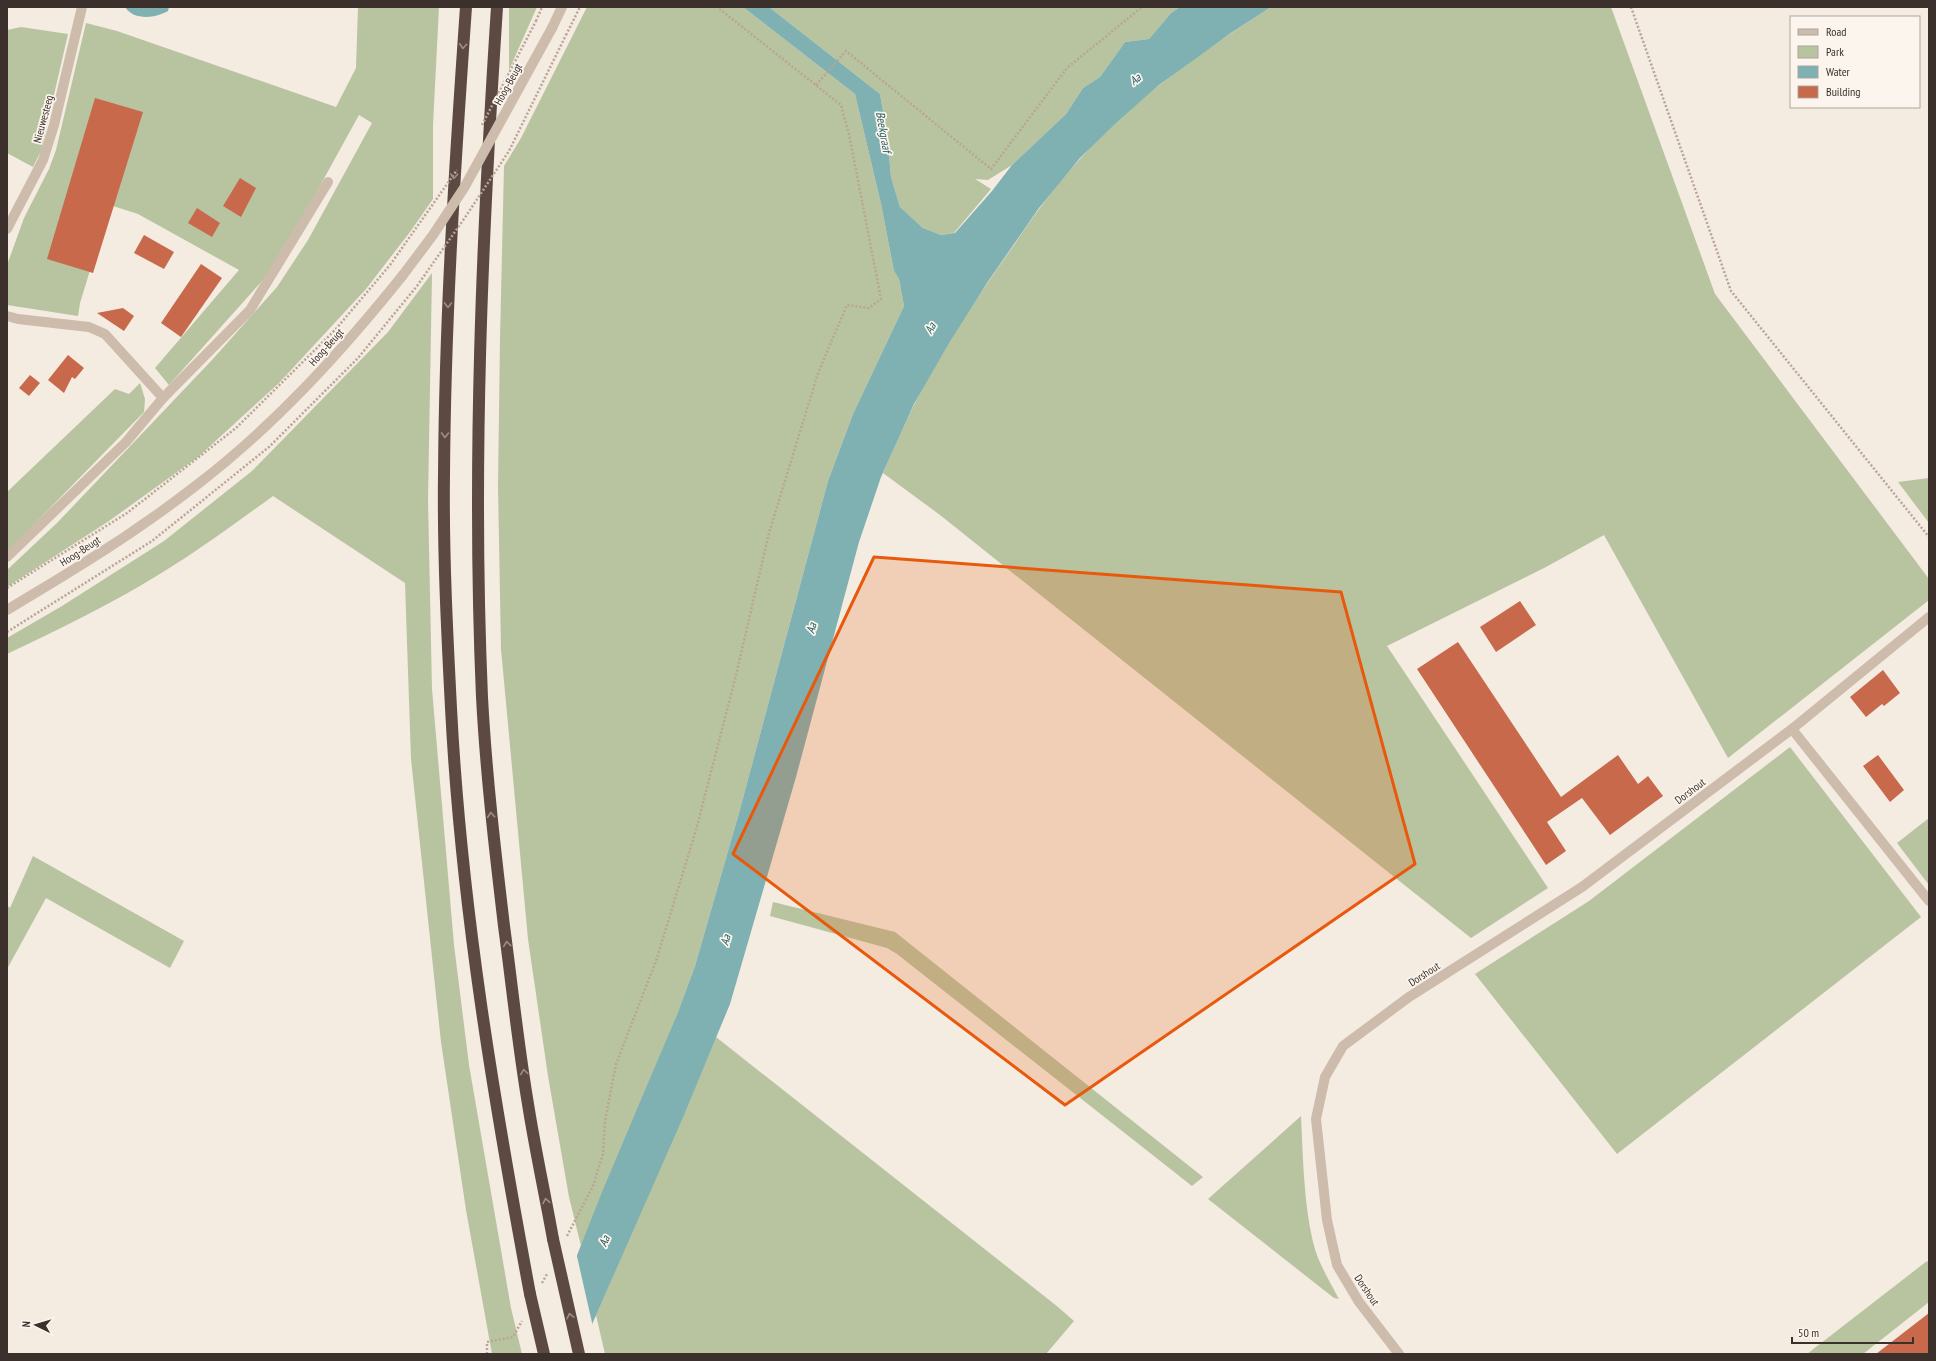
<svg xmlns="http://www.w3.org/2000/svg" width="1936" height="1361" font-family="'PT Sans Narrow',sans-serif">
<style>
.green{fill:#b8c4a0}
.water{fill:#7fb0b2}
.pier{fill:#f4ebe1}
.building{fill:#c8694b}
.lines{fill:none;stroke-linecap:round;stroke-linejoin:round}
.path{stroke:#b9a596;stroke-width:2.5;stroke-dasharray:2 2;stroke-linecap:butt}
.service{stroke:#cdbbac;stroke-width:10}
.minor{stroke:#cdbbac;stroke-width:10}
.tertiary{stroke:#cdbbac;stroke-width:10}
.motorway{stroke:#5c4a42;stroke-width:12}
.path-bridge{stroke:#b9a596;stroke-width:2.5;stroke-dasharray:2 2;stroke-linecap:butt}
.tertiary-bridge{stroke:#cdbbac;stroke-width:10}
.motorway-bridge{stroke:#5c4a42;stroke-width:12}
.oneway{stroke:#9c8e87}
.marked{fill:#e8590c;fill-opacity:0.2;stroke:#e8590c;stroke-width:3;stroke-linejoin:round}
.labels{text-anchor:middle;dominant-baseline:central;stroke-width:3.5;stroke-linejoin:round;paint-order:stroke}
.street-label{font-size:11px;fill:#3b302b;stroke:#fbf5ee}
.water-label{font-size:12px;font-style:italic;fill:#1f5a5e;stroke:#fbf5ee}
</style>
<rect width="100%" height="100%" fill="#f4ebe1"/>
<g class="green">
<path d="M358,7H439L433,125V199L410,232L366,289L279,383L198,457L109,521L7,587V570L58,522L212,360L277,287L308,240L372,123L359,115L289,242L262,281L169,385L155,368L239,270L138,214L110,205L80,303L78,316L7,305V265L24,218L49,169L56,150L86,23L117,31L336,107L356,68Z"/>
<path d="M509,7H537L509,70Z"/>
<path d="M587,7H743L855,94L881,204L894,271L899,279L904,306L853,414L828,481L739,813L695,966L678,1012L581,1246L569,1197L548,1076L528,939L501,649L498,486L500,339L504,166L521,138Z"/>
<path d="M769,7H1180L1171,13L1149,39L1125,42L1100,77L1083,88L1066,114L1012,165L988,180L975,179L991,189L954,233L941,235L923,228L900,207L891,177L887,133L880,94Z"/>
<path d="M1271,7H1611L1715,294L1929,579V600L1728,758L1604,535L1546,567L1387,646L1548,888L1471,938L940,515L883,473C893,450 903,427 914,405C941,349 978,296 1014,245C1034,215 1055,186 1080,159C1134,98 1203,51 1271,7Z"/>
<path d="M21,27L68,34L41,151L33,167L7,153V30Z"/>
<path d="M432,273L428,500L432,689L454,945L469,1065L511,1308L522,1354H492L466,1210L441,1042L411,759L405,583L273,496C237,522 201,549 163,572C113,603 60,629 7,654V638L62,606L164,541L252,471L388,332Z"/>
<path d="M140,383L145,399L144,412L7,552V492L115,389L129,394Z"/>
<path d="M1929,478V523L1898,482Z"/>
<path d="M1790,747L1921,917L1617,1154L1475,974L1589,901Z"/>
<path d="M1929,818V885L1897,843Z"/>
<path d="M33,856L184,941L170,968L46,898L7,969V905L10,908Z"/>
<path d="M773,902L895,932L1203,1177L1192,1186L897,954L887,948L770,916Z"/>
<path d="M716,1037L1058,1307L1074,1321L1046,1354H605L596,1315Z"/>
<path d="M1301,1116C1303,1157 1304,1220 1318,1258C1324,1272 1332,1286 1339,1299L1334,1298L1208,1199Z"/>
<path d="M1927,1261L1929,1264V1302L1863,1354H1807Z"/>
</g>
<g class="water">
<path d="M125,7H169L168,11C156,18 134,21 125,7Z"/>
<path d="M743,7H769L880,94L887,133L891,177L900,207L923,228L941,235L955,233L992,191L1012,165L1066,114L1083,88L1100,77L1125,42L1149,39L1171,13L1180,7H1271L1231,33L1159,85L1117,122L1080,158L1039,208L987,283L949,343L914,404L881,477L859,542L796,777L730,1004L684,1115L579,1354H538L602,1192L678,1012L695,966L739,813L828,481L853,414L904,306L899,279L894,271L881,204L855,94Z"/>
</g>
<path class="pier" d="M576,1252L593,1327L581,1354H536Z"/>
<g class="building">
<path d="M95,98L143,112L93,273L47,259Z"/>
<path d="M240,178L256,188L241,217L223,206Z"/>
<path d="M197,208L220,223L212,237L188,223Z"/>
<path d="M144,235L174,252L164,269L134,253Z"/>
<path d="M201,264L222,278L181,337L161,323Z"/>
<path d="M123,308L134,316L124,331L97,313Z"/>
<path d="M68,355L84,368L75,379L72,377L64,393L48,380Z"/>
<path d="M30,375L40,383L29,396L19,388Z"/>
<path d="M1520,601L1536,625L1496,652L1480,627Z"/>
<path d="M1458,642L1561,797L1618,755L1638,784L1648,776L1663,796L1610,835L1582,798L1547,822L1566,851L1546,865L1417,669Z"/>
<path d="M1883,670L1900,693L1884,706L1882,704L1866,717L1850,697Z"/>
<path d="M1878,755L1904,790L1890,802L1863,766Z"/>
<path d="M1929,1313V1354H1876Z"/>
</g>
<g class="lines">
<g class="path">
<path d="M1631,7L1731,291L1929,537"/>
<path d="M536,21L542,7"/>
<path d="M566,35L580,7"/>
<path d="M816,85L846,51L991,169L1067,68L1142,7"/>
<path d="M7,588L127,513L236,428L335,330L390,265"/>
<path d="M7,632L152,541L269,447L358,358L417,286"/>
<path d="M567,1236L593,1186L603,1154L605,1121L616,1064L656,961L696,830L737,671L769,533L818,373L847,305L869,308L881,299L849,134L841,105L717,7"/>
<path d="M542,1283L547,1274"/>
<path d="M487,1354V1342L513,1337L522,1321"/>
</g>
<path class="service" d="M163,398L250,310L328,182"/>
<g class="minor">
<path d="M7,229L43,160L54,125L82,7"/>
<path d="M7,316L18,319L89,327L105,334L163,398L126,442L7,557"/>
<path d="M1792,729L1929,901"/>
<path d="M1399,1354L1359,1302L1337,1265L1327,1220L1316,1119L1325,1077L1343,1046L1409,997L1582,887L1792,729L1929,617"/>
</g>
<g class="tertiary">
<path d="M552,28L562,7"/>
<path d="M7,610C33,594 59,579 84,563C123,539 162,512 198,484C276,424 342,351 403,275"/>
</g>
<g class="motorway">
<path d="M466,7C455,163 445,318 444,475C443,552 447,631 451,708C461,905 494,1101 530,1294"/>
<path d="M497,7C482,236 472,467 482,697C486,773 495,850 504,926C512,985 518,1045 528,1104C535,1149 545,1194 553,1239"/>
</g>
<g class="path-bridge">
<path d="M482,125L536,21"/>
<path d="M390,265L457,170"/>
<path d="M417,286L466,216L509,151L566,35"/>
</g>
<path class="tertiary-bridge" d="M403,275L433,235L464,188L552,28"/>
<g class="motorway-bridge">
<path d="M553,1239L579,1354"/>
<path d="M530,1294L544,1354"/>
</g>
</g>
<defs><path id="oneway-chevron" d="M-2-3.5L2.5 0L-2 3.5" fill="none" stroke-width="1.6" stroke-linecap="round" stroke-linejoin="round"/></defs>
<g class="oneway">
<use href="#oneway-chevron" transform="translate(463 46) rotate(94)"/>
<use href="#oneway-chevron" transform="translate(454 176) rotate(93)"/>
<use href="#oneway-chevron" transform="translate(448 305) rotate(91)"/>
<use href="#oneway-chevron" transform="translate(445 435) rotate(91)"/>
<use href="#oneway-chevron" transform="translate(491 815) rotate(-95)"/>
<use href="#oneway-chevron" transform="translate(507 944) rotate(-97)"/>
<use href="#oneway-chevron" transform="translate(524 1072) rotate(-98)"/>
<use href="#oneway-chevron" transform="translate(546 1201) rotate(-101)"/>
<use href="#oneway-chevron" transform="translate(570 1316) rotate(-103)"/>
</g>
<path class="marked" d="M874,557L1341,592L1415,864L1065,1105L733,854Z"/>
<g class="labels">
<g class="street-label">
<text transform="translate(508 84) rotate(-61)">Hoog-Beugt</text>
<text transform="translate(43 119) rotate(-75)">Nieuwesteeg</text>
<text transform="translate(326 347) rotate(-48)">Hoog-Beugt</text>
<text transform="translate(80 551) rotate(-33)">Hoog-Beugt</text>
<text transform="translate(1690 791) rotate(-37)">Dorshout</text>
<text transform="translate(1424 974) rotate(-33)">Dorshout</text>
<text transform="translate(1367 1290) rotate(56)">Dorshout</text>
</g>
<g class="water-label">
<text transform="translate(1135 79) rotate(-38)">Aa</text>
<text transform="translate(884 132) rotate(80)">Beekgraaf</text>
<text transform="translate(930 328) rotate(-60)">Aa</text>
<text transform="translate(811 628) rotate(-75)">Aa</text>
<text transform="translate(725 940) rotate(-74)">Aa</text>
<text transform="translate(604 1241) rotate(-67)">Aa</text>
</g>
</g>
<rect width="1936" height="1361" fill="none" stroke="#3b302b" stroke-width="16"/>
<rect x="1790" y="16" width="130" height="92" fill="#fbf5ee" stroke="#aea6a0"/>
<rect x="1798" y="29" width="20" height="6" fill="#cdbbac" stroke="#aea6a0"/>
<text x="1826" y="36" font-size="12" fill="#3b302b">Road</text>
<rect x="1798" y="46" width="20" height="12" fill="#b8c4a0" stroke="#aea6a0"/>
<text x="1826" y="56" font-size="12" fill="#3b302b">Park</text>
<rect x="1798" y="66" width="20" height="12" fill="#7fb0b2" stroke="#aea6a0"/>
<text x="1826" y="76" font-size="12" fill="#3b302b">Water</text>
<rect x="1798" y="86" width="20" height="12" fill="#c8694b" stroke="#aea6a0"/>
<text x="1826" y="96" font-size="12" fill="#3b302b">Building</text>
<g transform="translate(36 1325) rotate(275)" stroke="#fbf5ee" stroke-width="3" paint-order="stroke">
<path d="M0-3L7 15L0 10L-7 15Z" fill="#3b302b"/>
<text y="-6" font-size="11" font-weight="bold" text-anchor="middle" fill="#3b302b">N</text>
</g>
<path d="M1792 1337v6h121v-6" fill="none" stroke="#3b302b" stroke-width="2"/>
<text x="1798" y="1337" font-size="12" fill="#3b302b" stroke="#fbf5ee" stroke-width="3" paint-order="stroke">50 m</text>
</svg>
